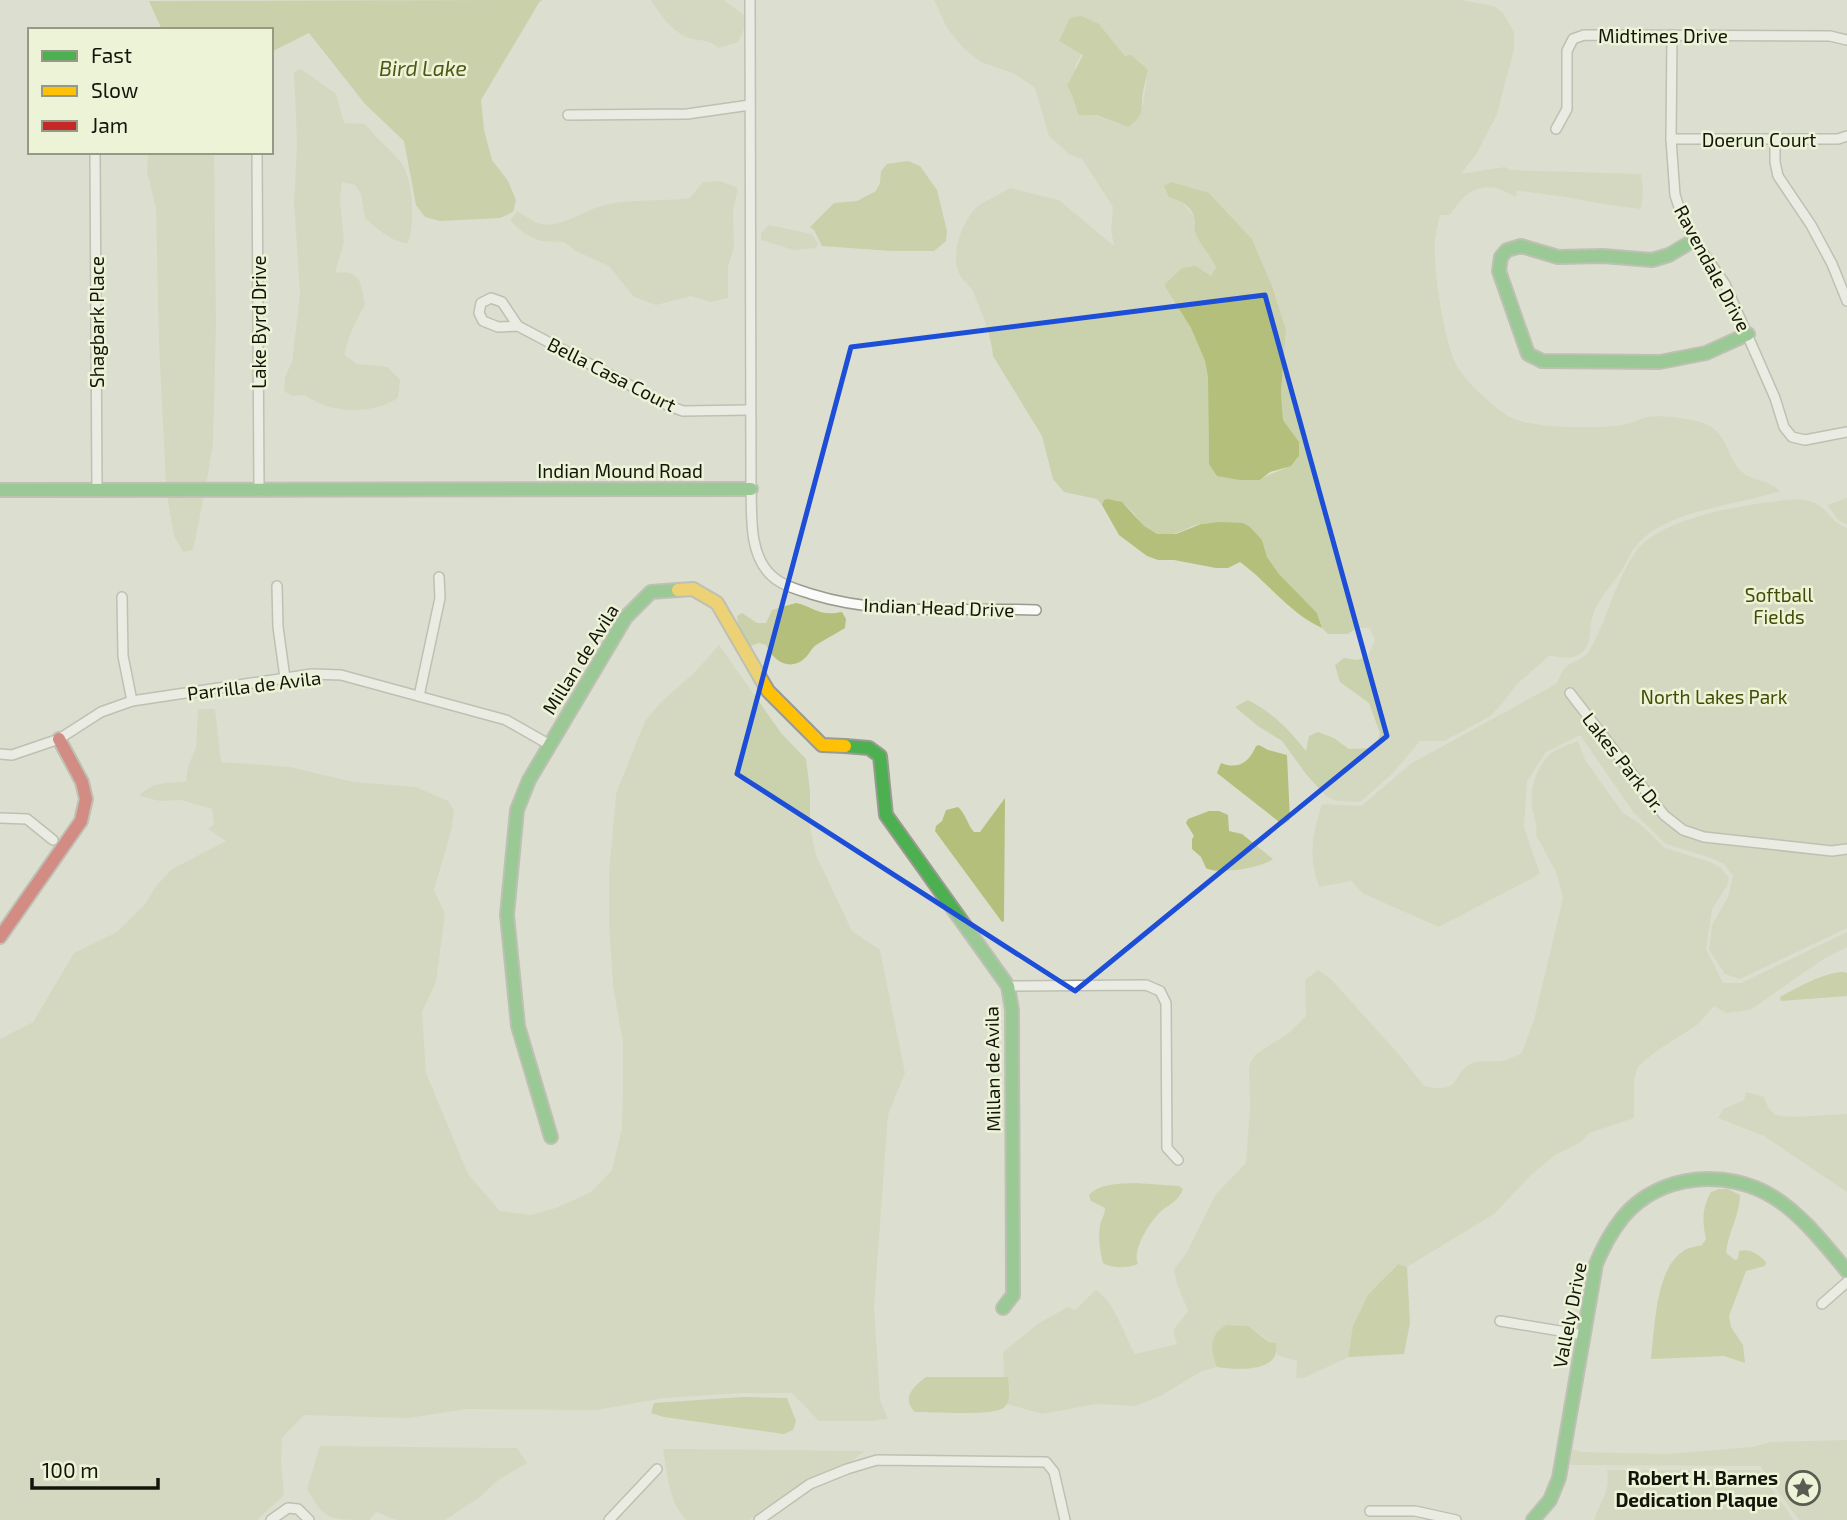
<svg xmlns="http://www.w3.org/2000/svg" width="1847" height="1520" font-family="'Exo 2',sans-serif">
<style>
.green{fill:#cad1ad;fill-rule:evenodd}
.water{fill:#b3bf7b}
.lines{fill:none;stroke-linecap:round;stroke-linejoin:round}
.street-casing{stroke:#999b90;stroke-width:12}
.fast-casing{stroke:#999b90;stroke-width:16}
.slow-casing{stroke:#999b90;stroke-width:16}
.jam-casing{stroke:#999b90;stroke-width:16}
.street{stroke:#fafaf8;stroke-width:9}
.fast{stroke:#4caf50;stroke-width:12}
.slow{stroke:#ffc107;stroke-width:12}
.jam{stroke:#c62828;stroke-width:12}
.marked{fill:none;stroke:#1d4ed8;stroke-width:5;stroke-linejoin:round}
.labels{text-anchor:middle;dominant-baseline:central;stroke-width:5;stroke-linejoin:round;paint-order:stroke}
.street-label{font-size:19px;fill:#13150b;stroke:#ecf3d7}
.park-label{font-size:19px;fill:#434c04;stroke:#ecf3d7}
.poi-label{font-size:19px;font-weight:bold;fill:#13150b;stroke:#ecf3d7;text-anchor:end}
.water-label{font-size:21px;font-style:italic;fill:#4e5714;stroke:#ecf3d7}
</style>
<rect width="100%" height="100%" fill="#dcdfd0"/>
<g class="green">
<path d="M651,0H724L745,16V27L738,42L719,48C708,39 705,42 693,39C673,34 661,16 651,0Z"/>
<path d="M934,0H1460L1494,6L1503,13L1514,32V49L1497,114L1477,153L1461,174L1505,167L1510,170L1641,174L1643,191L1641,209C1599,205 1559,194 1517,191L1516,197C1486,179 1468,186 1450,215H1440C1438,223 1436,232 1435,241C1433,269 1444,342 1457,366C1465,381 1492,405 1505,414C1525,428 1571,427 1595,427C1607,427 1619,426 1631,423C1636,421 1641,418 1647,417C1661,415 1685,418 1700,422C1727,430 1724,450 1739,469C1747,480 1768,479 1780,491C1737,506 1666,509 1636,546C1630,553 1627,562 1622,570C1612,585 1599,597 1593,615C1588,629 1594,644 1580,654C1570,661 1561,656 1549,656L1517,684L1501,705L1489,717L1444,741H1420L1392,774L1360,802L1336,801L1326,796L1306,774L1282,741L1258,726L1235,707L1248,700C1274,714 1288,728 1306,751L1309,736L1318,732L1334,738L1349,749L1376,748L1380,733L1369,703L1340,682L1335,665L1344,658L1357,660L1368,656L1375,640L1370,628H1357L1348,634H1328L1322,628L1317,613L1279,574L1267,557L1262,540L1250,527C1235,526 1215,521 1200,524C1185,527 1174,539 1157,534C1135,528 1134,496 1104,500L1102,505L1097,499L1064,492L1053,479L1042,436L993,356C991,334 982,314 974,294C972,287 965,283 961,277C949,258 960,228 973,211C980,202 999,195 1010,188L1059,200L1114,246L1111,230L1113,207L1082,159L1070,155L1049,136L1035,88L1015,74L981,62L963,48L947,28ZM1099,24L1125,56H1131L1148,70L1143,105L1120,125C1105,118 1088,115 1075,106V66ZM1191,187L1198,192L1209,193L1252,239L1272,286L1286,330L1281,392L1283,420L1299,442V456C1292,470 1272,471 1260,480L1214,470L1209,464L1208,378L1205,361L1191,328L1164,285L1173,278L1211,276L1216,269L1211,255L1195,232L1194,217L1181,201Z"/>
<path d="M301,69L336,94L344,123L365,124C376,138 389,148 400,161C414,179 415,223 408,243C392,243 376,228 365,218L361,194L355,185L342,182L340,198L344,242L335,273C361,269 361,283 365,305C358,316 345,343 345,355L357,364L388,367L400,380L398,398C373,415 329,414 305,395L292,396L284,391L285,377L292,362L300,294L294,202L297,143L294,72Z"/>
<path d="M148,152H214L216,325L213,443L206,486H166L159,345L156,208L147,172Z"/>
<path d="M720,181L738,188L733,210L734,248L728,266V298L711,302L691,296L656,305L634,297L609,266L576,251L564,242L540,241L525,234L510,221L517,211C524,215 533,222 541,224C561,228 579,213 598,207C627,198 659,202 690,198L703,182Z"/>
<path d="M769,225L812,234L818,243L816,248L794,250L761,240V233Z"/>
<path d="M167,496H204L193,550L183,552L174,536Z"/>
<path d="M1847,498V524L1839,521L1827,505Z"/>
<path d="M1799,499C1831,503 1825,520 1847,528V928L1740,979L1725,974L1709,950L1712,925L1728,897L1733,876L1724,864L1711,858L1666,844L1634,813L1580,735L1546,752L1527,781L1524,827L1540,874L1439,927L1364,894L1351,881L1319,887C1308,855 1312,835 1322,804L1361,806L1412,763L1556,684C1559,679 1561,673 1564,669C1570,661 1584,660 1589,651C1608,619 1615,579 1638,549C1665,515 1758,502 1799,499Z"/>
<path d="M719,645L781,733L806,759L810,791V827L816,855L852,931L880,950L905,1073L888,1115L874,1306L880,1400L888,1419L870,1421H819L792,1393H743L664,1398L596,1410L465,1409L409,1418L304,1415L282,1438L281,1461L284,1495L257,1520H0V1039L33,1022L74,953L117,932L145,904L156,886L172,869L226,841L208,829L214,824L212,809L181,800L160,801L139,796C153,781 167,783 186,782L188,767L196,747L198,709H215L221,762L291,767L353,782L416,787L448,801L454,810L451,831L434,890L445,914L436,982L422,1012L426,1073L468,1174L500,1211L531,1215L556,1208L591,1192L612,1170L622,1128L623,1085V1043L613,986L609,924V872L616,794L645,721L661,702L695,672Z"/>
<path d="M1578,741L1585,760L1623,813L1639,823L1665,848L1710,862L1721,868L1729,878L1727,886L1712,909L1706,949L1723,983H1741L1847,932V947L1825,958L1750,1010L1726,1013L1714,1006L1697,1025L1658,1050L1638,1066L1634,1080V1118L1589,1133L1581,1142L1555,1155L1531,1175L1494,1214L1407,1267L1398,1264C1392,1268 1389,1274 1383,1280C1360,1303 1353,1325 1348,1357L1304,1378H1296L1297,1361L1277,1355V1346C1255,1333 1256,1325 1227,1325L1214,1359L1217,1367L1202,1371L1162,1395L1136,1406L1096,1404L1042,1414L1007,1404L1010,1388L1008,1377H1004L1003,1352L1039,1323L1068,1307L1075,1310L1096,1290C1115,1302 1124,1335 1135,1354L1177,1344L1173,1330L1188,1311L1177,1284L1174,1269L1187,1252L1216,1194L1246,1163L1250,1107L1249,1067L1252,1060L1256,1054L1289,1033L1306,1016L1305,980L1318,970L1331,979L1402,1058L1424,1086C1466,1095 1449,1072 1473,1063C1482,1060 1492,1062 1501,1061C1508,1060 1515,1056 1521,1054L1534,1020L1563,898L1556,872L1536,835C1538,826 1534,817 1532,808C1529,792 1536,768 1548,756C1554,749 1569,745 1578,741Z"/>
<path d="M1746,1092L1764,1097C1766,1104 1770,1112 1777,1115C1786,1119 1833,1114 1847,1114V1192L1764,1136L1718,1118L1723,1109L1744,1100Z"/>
<path d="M1847,1440V1520H1799L1760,1466L1570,1465L1572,1449L1581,1452L1665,1454L1752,1447L1771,1442Z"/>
<path d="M320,1446L517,1448L527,1463L498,1480L480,1497L445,1520H396L376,1512L369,1520C328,1520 324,1520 307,1489Z"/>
<path d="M663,1449H688L865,1451L847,1464L807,1480L749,1520H687C668,1503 668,1474 663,1449Z"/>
<path d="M1607,1470H1759L1794,1520H1594C1600,1500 1611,1492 1607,1470Z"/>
</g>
<g class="water">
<path d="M543,0L540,1L481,100L484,130L492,160L508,181L516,200L513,212L500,218L440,221L425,217L416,205L404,141L365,104L309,33L271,52V30H162L149,1Z"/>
<path d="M1081,16L1099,24L1125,56L1131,55L1148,70C1146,79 1143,89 1142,99C1142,113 1141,118 1128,127L1096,115H1079C1074,105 1074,95 1067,86L1083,55L1059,41L1070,18Z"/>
<path d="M908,161L920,166L937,190L947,231L946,241L934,251H891L822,246L814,230L810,227L834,203L857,201L876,191L880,183L881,171L887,164Z"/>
<path d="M1171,182L1209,193L1252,239L1272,286L1286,330L1281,392L1283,420L1299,442V456L1291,466L1270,472L1260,480H1240L1217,476L1209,464L1208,378L1205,361L1191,328L1164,285L1182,268L1196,266L1211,276L1216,268C1211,255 1201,247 1196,234C1193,229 1196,223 1194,217C1192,206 1179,200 1169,197L1164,186Z"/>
<path d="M1108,499L1122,502L1144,526L1157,534H1176L1201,524L1220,522L1243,523L1250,527L1262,540L1267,557L1279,574L1317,613L1322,628C1289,613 1268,582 1240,562L1228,568H1216L1174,560H1158L1147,556L1119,535L1102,505L1104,500Z"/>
<path d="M796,603C815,607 819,617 842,612L846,619L845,628C836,634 825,639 816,645C811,649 810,653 805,658C790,672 773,661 766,645L759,643L748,647L739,632L737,616L742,613L757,623H766L772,610Z"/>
<path d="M1259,745L1268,750L1287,755L1290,820L1283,825L1217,773L1221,763C1239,770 1249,762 1256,746Z"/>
<path d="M1005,798L1004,921L1002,922L935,831L936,826L942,821L946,810L958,807C966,814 967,824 974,832H980Z"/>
<path d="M1209,811H1219L1228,815L1229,831L1242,834L1273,859C1262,868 1217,875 1206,868L1201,857L1192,849V839L1194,836L1186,823L1188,819Z"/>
<path d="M1843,972L1847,973V996L1781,1001L1780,997C1799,987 1822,973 1843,972Z"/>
<path d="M1135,1183L1179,1186L1183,1189C1178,1202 1169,1204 1159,1213C1149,1224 1132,1249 1138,1264C1128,1268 1113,1269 1103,1263C1100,1252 1098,1237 1100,1226C1101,1218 1105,1216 1105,1208L1091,1201L1089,1195C1100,1183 1119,1184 1135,1183Z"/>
<path d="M1719,1189H1728L1740,1195C1740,1215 1728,1232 1726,1253L1735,1260L1738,1259L1739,1251C1749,1248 1759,1254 1766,1262L1765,1266L1746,1271L1729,1316L1731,1327L1743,1345L1745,1363L1724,1356L1651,1359C1655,1328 1655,1271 1682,1252C1688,1247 1695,1247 1702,1245L1706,1239C1702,1221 1702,1208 1711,1192Z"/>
<path d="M1398,1264L1407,1267L1410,1323L1404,1354L1348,1357L1353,1326L1368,1295Z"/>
<path d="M1227,1325L1248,1326L1269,1342L1276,1343C1282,1373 1237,1370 1217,1367C1210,1351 1209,1333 1227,1325Z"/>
<path d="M926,1377H1008C1009,1385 1012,1403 1003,1408C993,1416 931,1412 915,1412C901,1398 914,1386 926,1377Z"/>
<path d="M743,1397L787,1398L796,1421L793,1430L784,1434L664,1417L651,1413L654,1403Z"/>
</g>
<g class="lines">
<g class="street-casing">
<g id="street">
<path d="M750,0L751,489C752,516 749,550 768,572C779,585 796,589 811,594C884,617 961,607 1036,610"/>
<path d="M1672,35L1671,139L1675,195L1683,219L1694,240L1725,284L1775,398L1784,427L1792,437L1805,440L1847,432"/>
<path d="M568,115L687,114L750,105"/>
<path d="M1556,129L1567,109V51L1573,39L1584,35L1830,36L1847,40"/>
<path d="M1671,139H1838L1847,136"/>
<path d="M1775,140V162L1778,176L1811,225L1832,264L1847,301"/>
<path d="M95,152L97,491"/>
<path d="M257,152L259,491"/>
<path d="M518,326L498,327L483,321L479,313L481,303L491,298L502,302L518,326L669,406L683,411L750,410"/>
<path d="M277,586L278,627L285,678"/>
<path d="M122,597L123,656L132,701"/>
<path d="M1570,693L1664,815L1683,830L1704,837L1832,851L1847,849"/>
<path d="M419,696L440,598L439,577"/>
<path d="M0,754L12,755L59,739L101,712L132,701L312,674L341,675L506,720L550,745"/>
<path d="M0,818L27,819L53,840"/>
<path d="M1008,986L1146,985L1160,991L1166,1003L1167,1148L1178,1160"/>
<path d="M1822,1304L1847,1282"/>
<path d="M1500,1321L1584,1335"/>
<path d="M1370,1511H1415L1456,1520"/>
<path d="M271,1520L288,1508L298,1509L309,1520"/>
<path d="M609,1520L657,1469"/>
<path d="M759,1520L810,1484L847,1469L877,1460L1046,1462L1054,1472L1065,1520"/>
</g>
</g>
<g class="fast-casing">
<g id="fast">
<path d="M1694,240L1669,255L1652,260L1603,256L1558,257L1521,246L1507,250L1501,257L1499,271L1528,354L1542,361L1660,362L1706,353L1748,334"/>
<path d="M0,490L751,489"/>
<path d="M845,746L869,748L880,756L886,815L1008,986L1012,1010L1013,1295L1003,1308"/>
<path d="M551,1137L518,1026L507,915L517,810L529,780L626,617L651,592L678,590"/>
<path d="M1533,1520L1550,1500L1559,1478L1596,1264C1603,1247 1611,1232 1623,1217C1660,1173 1728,1168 1775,1198C1804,1217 1825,1245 1847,1271"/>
</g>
</g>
<g class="slow-casing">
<path id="slow" d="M678,590L693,589L717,603L768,691L822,745L845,746"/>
</g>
<g class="jam-casing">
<path id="jam" d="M0,937L81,821L86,799L82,782L59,739"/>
</g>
<use href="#street" class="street"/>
<use href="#fast" class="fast"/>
<use href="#slow" class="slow"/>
<use href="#jam" class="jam"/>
</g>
<path d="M0 0H1847V1520H0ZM1265,295L1387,736L1075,991L737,774L851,347Z" fill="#dcdfd0" fill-opacity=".55" fill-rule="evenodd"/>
<path class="marked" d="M1265,295L1387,736L1075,991L737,774L851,347Z"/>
<defs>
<g id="sight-ring" transform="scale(1.75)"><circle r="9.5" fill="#ecf3d7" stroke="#595c50" stroke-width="1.5"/><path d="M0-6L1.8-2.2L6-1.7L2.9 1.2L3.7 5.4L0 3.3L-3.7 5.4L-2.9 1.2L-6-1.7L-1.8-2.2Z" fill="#595c50"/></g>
</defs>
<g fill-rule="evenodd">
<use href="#sight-ring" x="1803" y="1488"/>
</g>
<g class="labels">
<g class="street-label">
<text x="1663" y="35">Midtimes Drive</text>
<text x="1759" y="139">Doerun Court</text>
<text transform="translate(1713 268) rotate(62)">Ravendale Drive</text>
<text transform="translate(96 322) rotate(-90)">Shagbark Place</text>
<text transform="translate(258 322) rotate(-90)">Lake Byrd Drive</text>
<text transform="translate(612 374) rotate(27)">Bella Casa Court</text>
<text x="620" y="470">Indian Mound Road</text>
<text transform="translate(939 607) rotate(2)">Indian Head Drive</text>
<text transform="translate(580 659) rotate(-58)">Millan de Avila</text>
<text transform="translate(254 685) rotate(-7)">Parrilla de Avila</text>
<text transform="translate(1624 762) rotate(52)">Lakes Park Dr.</text>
<text transform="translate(992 1069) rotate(-91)">Millan de Avila</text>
<text transform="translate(1569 1315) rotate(-79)">Vallely Drive</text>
</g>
<g class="park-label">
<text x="1779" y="594">Softball<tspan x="1779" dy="22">Fields</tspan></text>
<text x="1714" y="696">North Lakes Park</text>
</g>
<g class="poi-label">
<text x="1778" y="1477">Robert H. Barnes<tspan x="1778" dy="22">Dedication Plaque</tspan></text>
</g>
<g class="water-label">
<text x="423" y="67">Bird Lake</text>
</g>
</g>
<rect x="28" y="28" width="245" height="126" fill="#ecf3d7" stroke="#959a85" stroke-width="2"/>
<rect x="42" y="51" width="35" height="10" fill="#4caf50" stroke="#959a85" stroke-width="2"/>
<text x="91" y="63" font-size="21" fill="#13150b">Fast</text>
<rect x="42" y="86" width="35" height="10" fill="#ffc107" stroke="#959a85" stroke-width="2"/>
<text x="91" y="98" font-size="21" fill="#13150b">Slow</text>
<rect x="42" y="121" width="35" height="10" fill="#c62828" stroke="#959a85" stroke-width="2"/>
<text x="91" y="133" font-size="21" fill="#13150b">Jam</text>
<path d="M32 1478v10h126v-10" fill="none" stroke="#13150b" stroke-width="3.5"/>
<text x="42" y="1478" font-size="21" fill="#13150b" stroke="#ecf3d7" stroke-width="5" paint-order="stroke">100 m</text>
</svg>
